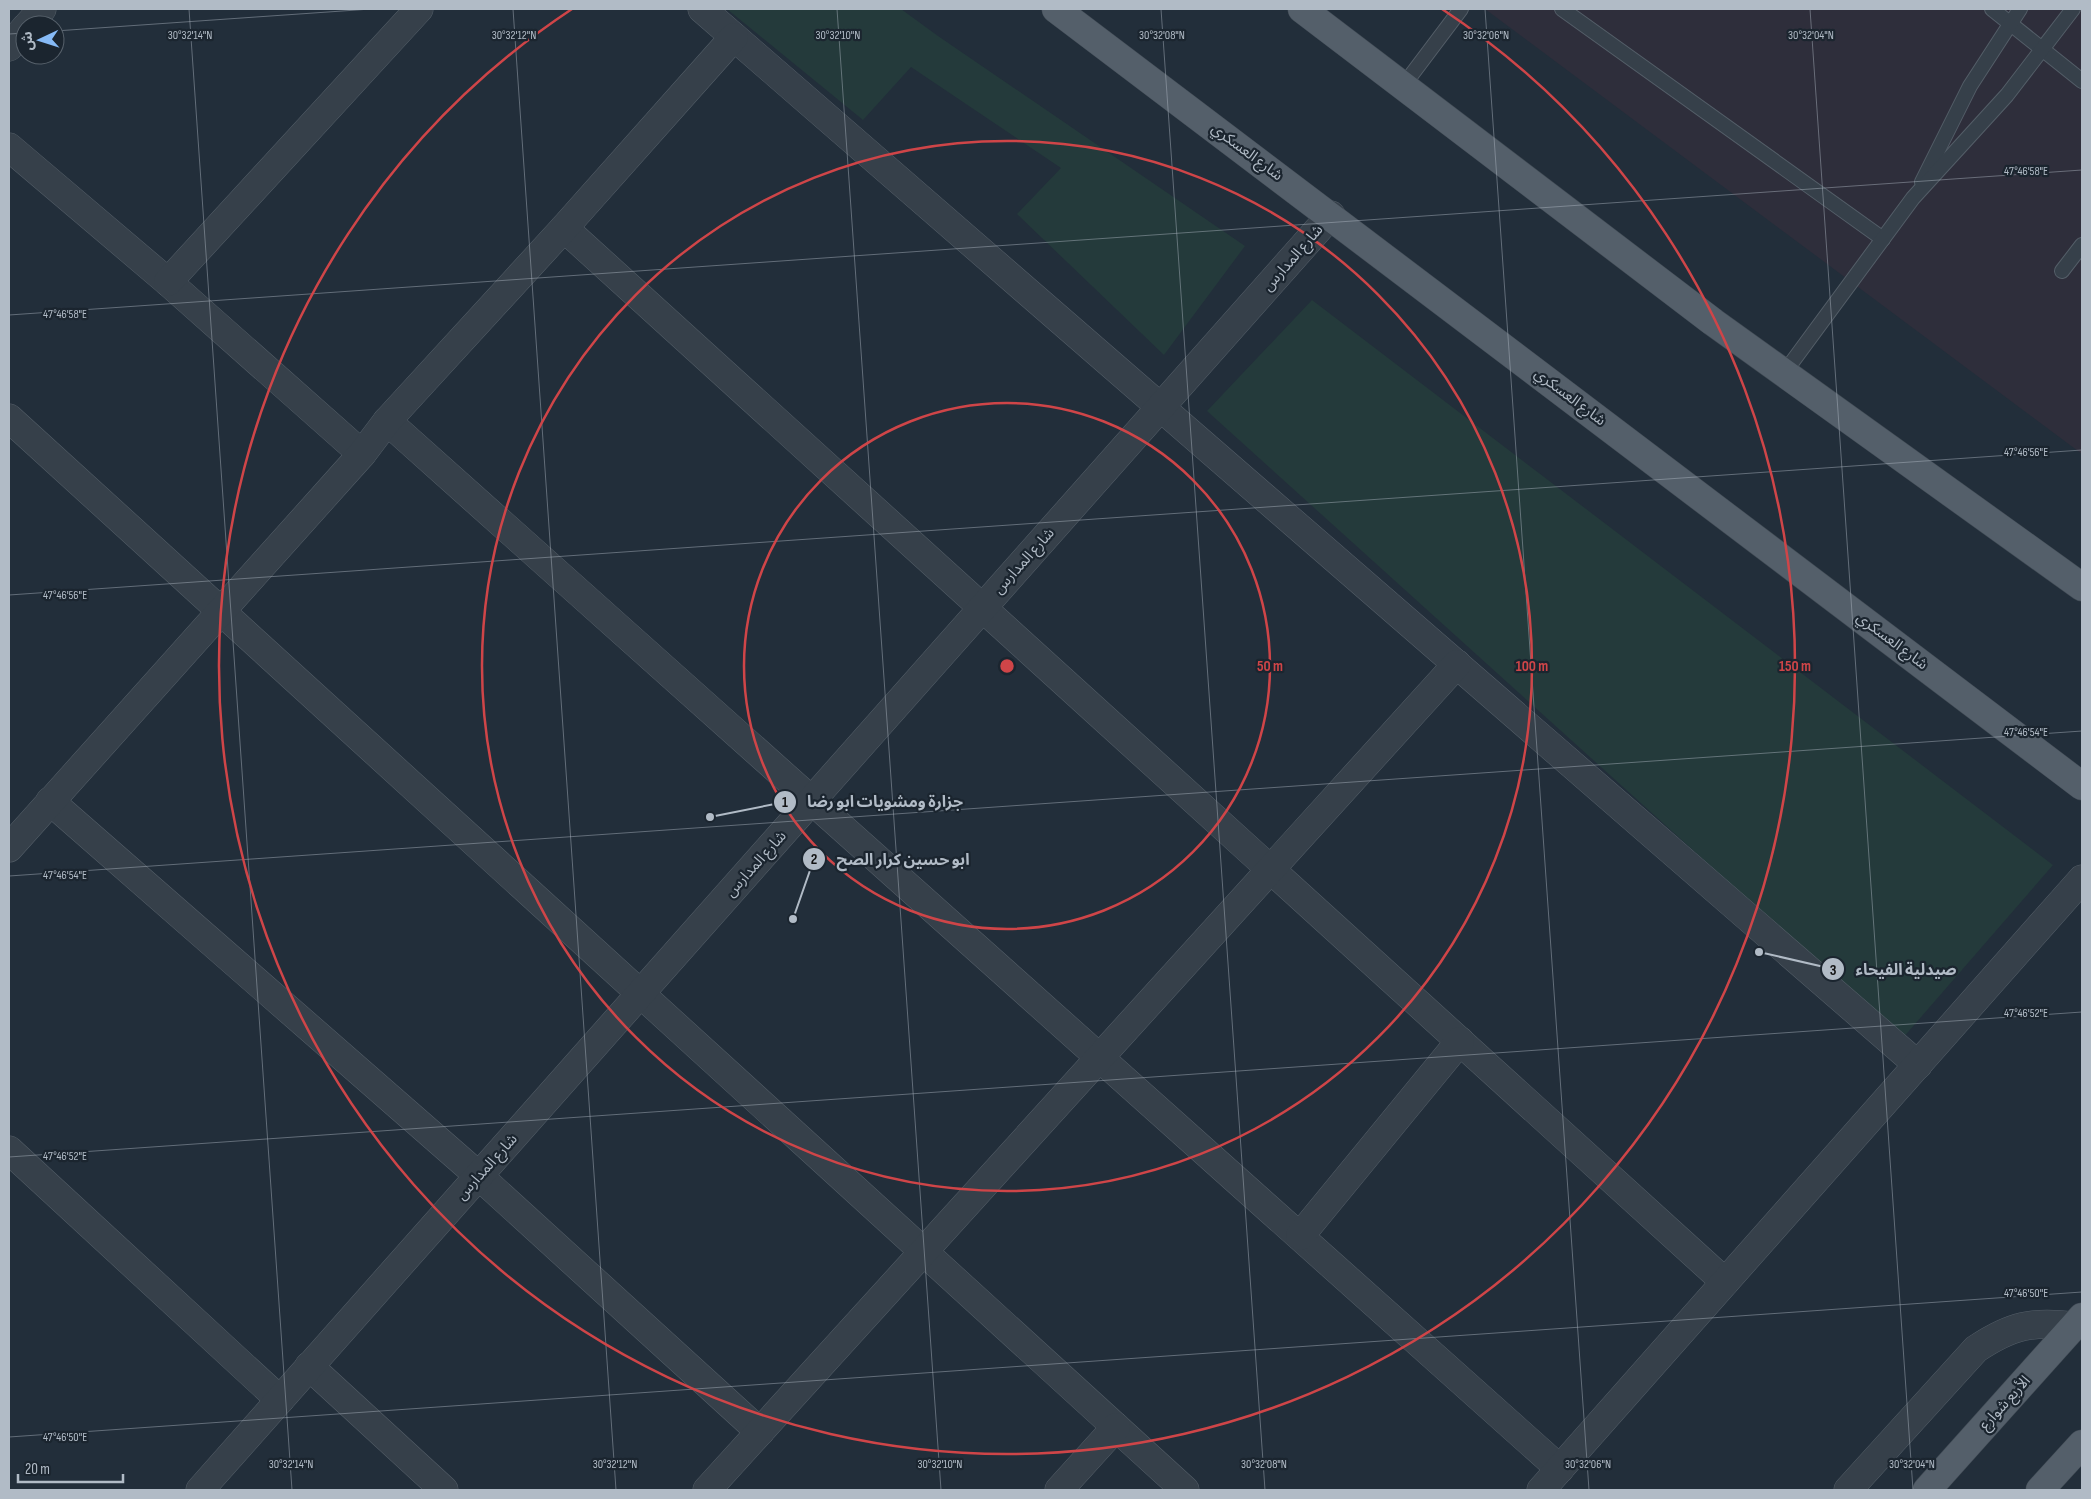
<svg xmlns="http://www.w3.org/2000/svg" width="2091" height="1499" font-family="'Sofia Sans Condensed','Noto Sans Arabic',sans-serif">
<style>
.medical{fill:#2e2e3b}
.green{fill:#243a3b}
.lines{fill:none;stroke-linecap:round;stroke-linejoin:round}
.service-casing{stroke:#545e68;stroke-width:16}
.minor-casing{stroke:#545e68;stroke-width:29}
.tertiary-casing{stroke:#545e68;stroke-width:29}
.primary-casing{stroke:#3f4953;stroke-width:29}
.service{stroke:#36404a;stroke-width:14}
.minor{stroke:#36404a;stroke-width:28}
.tertiary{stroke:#36404a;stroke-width:28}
.primary{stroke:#545f6a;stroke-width:28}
.ticks{fill:none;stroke:#b1bbc6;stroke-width:1;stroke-opacity:0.45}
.ring{fill:none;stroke:#cf4548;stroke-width:2.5}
.labels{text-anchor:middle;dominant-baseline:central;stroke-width:4.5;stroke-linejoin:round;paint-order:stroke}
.street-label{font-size:15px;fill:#b1bbc6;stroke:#1b252f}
.ticks-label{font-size:12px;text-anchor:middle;fill:#b1bbc6;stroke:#1b252f;stroke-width:4.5;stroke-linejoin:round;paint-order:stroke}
.centre{fill:#cf4548;stroke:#1b252f;stroke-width:2.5}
.ring-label{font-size:15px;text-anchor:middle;font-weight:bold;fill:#cf4548;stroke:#1b252f;stroke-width:4.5;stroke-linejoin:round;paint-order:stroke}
.leader{fill:none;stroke:#b1bbc6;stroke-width:2}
.callout-dot{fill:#b1bbc6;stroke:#1b252f;stroke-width:2}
.mark-label{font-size:15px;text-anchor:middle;font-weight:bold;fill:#111}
.callout-label{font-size:16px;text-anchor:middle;font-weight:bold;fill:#b1bbc6;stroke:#1b252f;stroke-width:4.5;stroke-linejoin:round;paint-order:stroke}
</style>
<rect width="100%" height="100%" fill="#222e3a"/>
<path class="medical" d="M1485,9H2082V454Z"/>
<g class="green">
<path d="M727,9H901L938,36L1245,246L1164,355L1017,214L1061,168L911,67L863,120Z"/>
<path d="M1312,300L2053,865L1902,1039L1207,411Z"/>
</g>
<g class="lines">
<g class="service-casing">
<g id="service">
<path d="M1562,9L1883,239"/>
<path d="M1992,9L2082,81"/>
<path d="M1403,86L1461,9"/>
<path d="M1922,182L1970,86L2020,9"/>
<path d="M2062,271L2082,245"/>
<path d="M1784,373L1913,198L2007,95L2073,9"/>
</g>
</g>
<g class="minor-casing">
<g id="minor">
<path d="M702,9L1918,1065"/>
<path d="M28,25L42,9"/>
<path d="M9,47L25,28"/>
<path d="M9,147L168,282L362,454"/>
<path d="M564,228L1725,1282"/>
<path d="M168,282L419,9"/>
<path d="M9,418L1185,1490"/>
<path d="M387,421L1560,1469"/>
<path d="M50,801L479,1176L760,1432"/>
<path d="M9,848L362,454L387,421L564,228L734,37"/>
<path d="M9,1150L280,1400"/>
<path d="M1300,1236L1460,1041"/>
<path d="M309,1366L444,1490"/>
<path d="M707,1490L1457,664"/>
<path d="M1059,1490L1116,1427"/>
</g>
</g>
<g class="tertiary-casing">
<g id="tertiary">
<path d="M200,1490L1331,215"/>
<path d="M1541,1490L2082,879"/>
<path d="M1848,1490L1976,1349C2012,1325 2032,1321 2074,1326"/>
</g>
</g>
<g class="primary-casing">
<g id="primary">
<path d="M1056,9L2082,786"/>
<path d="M1302,9L1713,322L2082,587"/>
<path d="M1927,1490L2082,1317"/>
<path d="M2040,1490L2082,1444"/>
</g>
</g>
<use href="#service" class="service"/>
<use href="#minor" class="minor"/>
<use href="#tertiary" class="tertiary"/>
<use href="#primary" class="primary"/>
</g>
<path class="ticks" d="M189,9L292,1490M513,9L616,1490M837,9L941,1490M1161,9L1265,1490M1485,9L1589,1490M1810,9L1913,1490M55,31L371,9M9,34L25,33M9,315L2082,170M9,595L2082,450M9,876L2082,731M9,1157L2082,1012M9,1437L2082,1292"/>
<g class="ring">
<circle cx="1007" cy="666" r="263"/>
<circle cx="1007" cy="666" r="525"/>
<path d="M1442 9A788 788 0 1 1 572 9"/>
</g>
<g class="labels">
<g class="street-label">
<text transform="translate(1247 152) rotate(37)">شارع العسكري</text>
<text transform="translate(1293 258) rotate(-49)">شارع المدارس</text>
<text transform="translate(1570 397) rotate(37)">شارع العسكري</text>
<text transform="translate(1024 561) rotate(-48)">شارع المدارس</text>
<text transform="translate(1892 641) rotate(37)">شارع العسكري</text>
<text transform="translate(756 864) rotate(-48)">شارع المدارس</text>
<text transform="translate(487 1167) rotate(-48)">شارع المدارس</text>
<text transform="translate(2005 1403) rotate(-48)">الأربع شوارع</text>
</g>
</g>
<g class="ticks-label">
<text x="190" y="39">30°32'14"N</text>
<text x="514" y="39">30°32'12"N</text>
<text x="838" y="39">30°32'10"N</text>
<text x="1162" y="39">30°32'08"N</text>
<text x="1486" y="39">30°32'06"N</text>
<text x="1811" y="39">30°32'04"N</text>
<text x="2026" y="175">47°46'58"E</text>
<text x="65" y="318">47°46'58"E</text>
<text x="2026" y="456">47°46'56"E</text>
<text x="65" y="599">47°46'56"E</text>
<text x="2026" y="736">47°46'54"E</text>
<text x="65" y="879">47°46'54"E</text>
<text x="2026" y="1017">47°46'52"E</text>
<text x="65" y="1160">47°46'52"E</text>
<text x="2026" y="1297">47°46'50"E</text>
<text x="65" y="1441">47°46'50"E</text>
<text x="291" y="1468">30°32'14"N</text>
<text x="615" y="1468">30°32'12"N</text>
<text x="940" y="1468">30°32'10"N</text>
<text x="1264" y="1468">30°32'08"N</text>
<text x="1588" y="1468">30°32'06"N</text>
<text x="1912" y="1468">30°32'04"N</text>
</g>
<circle cx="1007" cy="666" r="8" class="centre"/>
<g class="ring-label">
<text x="1270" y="671">50 m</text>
<text x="1532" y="671">100 m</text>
<text x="1795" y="671">150 m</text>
</g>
<path class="leader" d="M710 817L785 802M793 919L814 859M1759 952L1833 969"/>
<g class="callout-dot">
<circle cx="710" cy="817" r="5"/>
<circle cx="793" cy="919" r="5"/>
<circle cx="1759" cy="952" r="5"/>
<circle cx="785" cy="802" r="12"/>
<circle cx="814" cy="859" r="12"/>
<circle cx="1833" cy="969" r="12"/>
</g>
<g class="mark-label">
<text x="785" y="807">1</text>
<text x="814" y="864">2</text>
<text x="1833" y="975">3</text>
</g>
<g class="callout-label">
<text x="885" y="807">جزارة ومشويات ابو رضا</text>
<text x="903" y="865">ابو حسين كرار الصح</text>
<text x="1906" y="975">صيدلية الفيحاء</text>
</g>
<rect width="2091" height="1499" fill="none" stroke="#b1bbc6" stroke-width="20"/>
<g transform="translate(40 40) rotate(266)"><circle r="24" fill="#1b252f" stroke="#57616b"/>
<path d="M0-4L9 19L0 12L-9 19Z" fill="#86baf6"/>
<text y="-8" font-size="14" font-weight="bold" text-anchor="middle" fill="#b1bbc6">ش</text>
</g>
<path d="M18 1474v8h105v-8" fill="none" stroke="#b1bbc6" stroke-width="2.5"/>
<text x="25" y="1474" font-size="15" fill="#b1bbc6" stroke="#1b252f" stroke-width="4" paint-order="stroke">20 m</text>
</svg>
